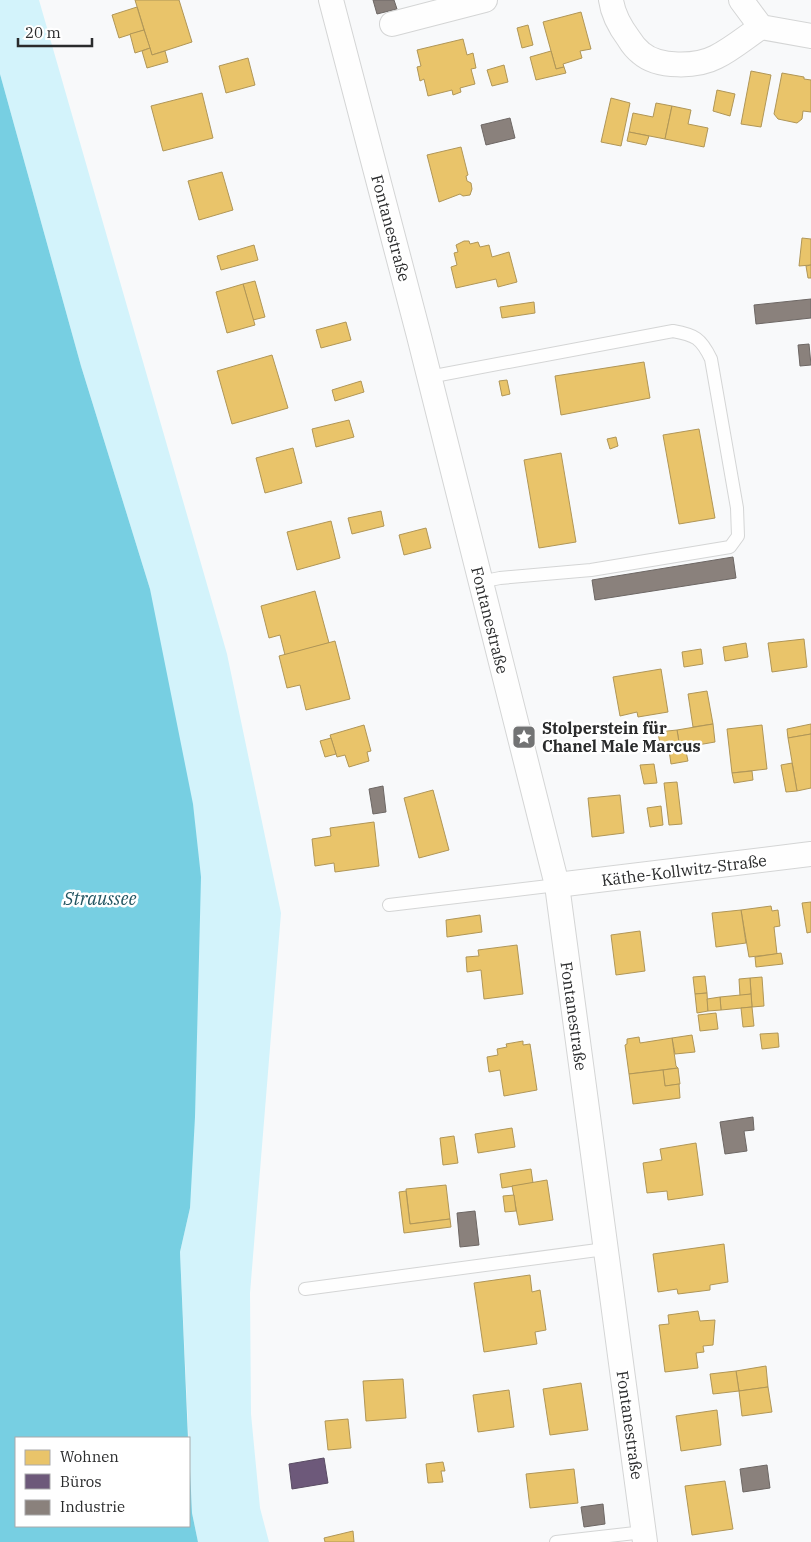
<svg xmlns="http://www.w3.org/2000/svg" width="811" height="1542" font-family="'IBM Plex Serif',serif">
<style>
.green{fill:#d3f3fb}
.water{fill:#77cfe2}
.homes{fill:#e9c46a;stroke:#b09657}
.offices{fill:#6d597a;stroke:#594b63}
.industry{fill:#8a817c;stroke:#6d6764}
.lines{fill:none;stroke-linecap:round;stroke-linejoin:round}
.service-casing{stroke:#d4d5d5;stroke-width:14}
.minor-casing{stroke:#d4d5d5;stroke-width:26}
.service{stroke:#fefefe;stroke-width:12}
.minor{stroke:#fefefe;stroke-width:24}
.labels{text-anchor:middle;dominant-baseline:central;stroke-width:5;stroke-linejoin:round;paint-order:stroke}
.street-label{font-size:16px;fill:#2a2b2c;stroke:#fff}
.poi-label{font-size:16px;font-weight:bold;fill:#2a2b2c;stroke:#fff;text-anchor:start}
.water-label{font-size:18px;font-style:italic;fill:#225561;stroke:#fff}
</style>
<rect width="100%" height="100%" fill="#f8f9fa"/>
<path class="green" d="M0,0H39L227,654L281,913L250,1293L251,1414L260,1508L269,1542H198L192,1513L180,1252L190,1208L150,589L81,366L0,74Z"/>
<path class="water" d="M0,74L81,366L150,589L193,804L201,877L195,1117L190,1208L180,1252L188,1438H16V1526H189V1447L192,1513L198,1542H0Z"/>
<g class="homes">
<path d="M135,0H179L192,42L152,55Z"/>
<path d="M137,7L144,30L119,38L112,15Z"/>
<path d="M581,12L591,49L580,51L582,58L563,64L564,67L556,69L543,22Z"/>
<path d="M528,25L533,45L522,48L517,28Z"/>
<path d="M144,30L150,48L135,53L130,34Z"/>
<path d="M463,39L467,55L473,53L476,68L471,69L475,84L460,88L461,92L453,95L452,90L428,96L424,79L420,81L417,67L421,66L417,50Z"/>
<path d="M150,48L152,55L165,51L168,62L147,68L142,51Z"/>
<path d="M551,51L556,69L564,67L566,73L536,80L530,57Z"/>
<path d="M248,58L255,85L226,93L219,66Z"/>
<path d="M504,65L508,82L492,86L487,70Z"/>
<path d="M751,71L771,75L761,127L741,124Z"/>
<path d="M782,73L804,77V79L811,80V112L803,111L802,119L797,123L778,119L774,114Z"/>
<path d="M717,90L735,94L730,116L713,111Z"/>
<path d="M202,93L213,138L163,151L151,106Z"/>
<path d="M611,98L630,103L621,146L601,142Z"/>
<path d="M656,103L672,106L665,139L629,132L633,113L653,117Z"/>
<path d="M672,106L691,110L688,124L708,128L704,147L665,139Z"/>
<path d="M629,132L649,136L646,145L627,141Z"/>
<path d="M461,147L468,175L466,176L467,181L471,183L472,189L470,195L463,196L460,194L439,202L427,155Z"/>
<path d="M222,172L233,210L199,220L188,181Z"/>
<path d="M802,238L811,239V265L799,266Z"/>
<path d="M464,241H469L470,244L478,242L480,247L489,245L492,257L509,252L517,282L498,287L496,279L456,288L451,267L457,265L454,253L458,252L456,245Z"/>
<path d="M254,245L258,260L221,270L217,256Z"/>
<path d="M811,265V278H808L806,266Z"/>
<path d="M255,281L265,317L253,320L243,284Z"/>
<path d="M243,284L255,325L227,333L216,292Z"/>
<path d="M534,302L535,313L502,318L500,307Z"/>
<path d="M346,322L351,340L321,348L316,330Z"/>
<path d="M272,355L288,408L232,424L217,371Z"/>
<path d="M644,362L650,398L561,415L555,376Z"/>
<path d="M507,380L510,394L502,396L499,381Z"/>
<path d="M361,381L364,392L335,401L332,390Z"/>
<path d="M349,420L354,437L316,447L312,429Z"/>
<path d="M699,429L715,518L679,524L663,435Z"/>
<path d="M616,437L618,446L610,449L607,439Z"/>
<path d="M293,448L302,483L265,493L256,458Z"/>
<path d="M561,453L576,542L539,548L524,460Z"/>
<path d="M381,511L384,526L352,534L348,518Z"/>
<path d="M331,521L340,558L297,570L287,532Z"/>
<path d="M426,528L431,548L404,555L399,535Z"/>
<path d="M315,591L329,643L285,655L280,635L269,638L261,606Z"/>
<path d="M804,639L807,667L772,672L768,643Z"/>
<path d="M335,641L350,699L306,710L300,685L287,688L279,656Z"/>
<path d="M746,643L748,657L725,661L723,647Z"/>
<path d="M701,649L703,664L684,667L682,652Z"/>
<path d="M661,669L668,712L638,717L637,712L620,716L613,677Z"/>
<path d="M707,691L713,724L693,727L688,694Z"/>
<path d="M713,724L715,742L680,748L677,730Z"/>
<path d="M811,724V734L788,738L787,729Z"/>
<path d="M364,725L371,751L367,752L369,761L349,767L345,755L337,757L330,735Z"/>
<path d="M762,725L767,769L732,773L727,729Z"/>
<path d="M677,730L680,748L661,751L658,732Z"/>
<path d="M811,734V788L797,791L788,738Z"/>
<path d="M331,738L336,754L325,757L320,741Z"/>
<path d="M685,747L688,761L671,764L669,750Z"/>
<path d="M792,763L797,791L786,792L781,765Z"/>
<path d="M654,764L657,783L644,784L640,765Z"/>
<path d="M752,771L753,780L734,783L732,773Z"/>
<path d="M677,782L682,824L669,825L664,783Z"/>
<path d="M433,790L449,850L419,858L404,798Z"/>
<path d="M620,795L624,833L592,837L588,798Z"/>
<path d="M661,806L663,825L650,827L647,808Z"/>
<path d="M374,822L379,866L335,872L334,863L315,866L312,839L331,836L330,828Z"/>
<path d="M811,902V932L807,933L802,903Z"/>
<path d="M771,906L772,911L778,910L780,926L774,927L777,954L749,957L741,910Z"/>
<path d="M741,910L746,943L716,947L712,913Z"/>
<path d="M480,915L482,932L447,937L446,920Z"/>
<path d="M640,931L645,971L616,975L611,935Z"/>
<path d="M517,945L523,994L484,999L481,970L467,972L466,957L479,956L478,950Z"/>
<path d="M781,953L783,964L756,967L755,957Z"/>
<path d="M705,976L707,993L695,994L693,977Z"/>
<path d="M762,977L764,1006L752,1007L750,978Z"/>
<path d="M750,978L751,994L740,996L739,979Z"/>
<path d="M707,993L708,1011L697,1013L695,994Z"/>
<path d="M751,994L752,1007L721,1010L720,997Z"/>
<path d="M720,997L721,1010L708,1011L707,999Z"/>
<path d="M752,1007L754,1026L743,1027L741,1008Z"/>
<path d="M716,1013L718,1029L700,1031L698,1015Z"/>
<path d="M778,1033L779,1047L762,1049L760,1034Z"/>
<path d="M692,1035L695,1052L675,1054L672,1038Z"/>
<path d="M639,1037L640,1043L672,1038L676,1066L678,1068L629,1074L625,1045L627,1044V1039Z"/>
<path d="M523,1041V1045L530,1044L537,1090L504,1096L500,1070L489,1072L487,1057L498,1055L497,1049L507,1047L506,1044Z"/>
<path d="M678,1068L680,1084L665,1086L663,1070Z"/>
<path d="M663,1070L665,1086L679,1084L680,1098L633,1104L629,1074Z"/>
<path d="M512,1128L515,1147L478,1153L475,1134Z"/>
<path d="M454,1136L458,1163L443,1165L440,1138Z"/>
<path d="M696,1143L703,1195L668,1200L667,1191L647,1193L643,1163L662,1160L660,1149Z"/>
<path d="M531,1169L533,1183L502,1188L500,1174Z"/>
<path d="M547,1180L553,1220L519,1225L512,1186Z"/>
<path d="M446,1185L450,1219L410,1224L406,1189Z"/>
<path d="M406,1191L410,1224L450,1219L451,1227L404,1233L399,1192Z"/>
<path d="M514,1195L516,1211L505,1212L503,1196Z"/>
<path d="M724,1244L728,1282L710,1285V1290L678,1294L677,1289L658,1292L653,1254Z"/>
<path d="M530,1275L532,1292L540,1290L546,1330L535,1332L537,1344L484,1352L474,1283Z"/>
<path d="M698,1311L700,1321L715,1320L713,1345L703,1346L704,1352L696,1353L698,1368L665,1372L659,1325L669,1324L668,1315Z"/>
<path d="M766,1366L768,1387L739,1391L736,1371Z"/>
<path d="M736,1371L739,1391L713,1394L710,1374Z"/>
<path d="M403,1379L406,1418L366,1421L363,1381Z"/>
<path d="M581,1383L588,1430L550,1435L543,1389Z"/>
<path d="M768,1387L772,1412L742,1416L739,1391Z"/>
<path d="M509,1390L514,1427L478,1432L473,1395Z"/>
<path d="M717,1410L721,1445L681,1451L676,1416Z"/>
<path d="M348,1419L351,1448L328,1450L325,1421Z"/>
<path d="M443,1462L445,1471H441L443,1482L428,1483L426,1464Z"/>
<path d="M574,1469L578,1503L530,1508L526,1474Z"/>
<path d="M725,1481L733,1529L692,1535L685,1486Z"/>
<path d="M353,1531L354,1542H325L324,1538Z"/>
</g>
<path class="offices" d="M324,1458L328,1483L292,1489L289,1464Z"/>
<g class="industry">
<path d="M373,0H394L397,9L377,14Z"/>
<path d="M510,118L515,138L486,145L481,125Z"/>
<path d="M811,299V318L756,324L754,305Z"/>
<path d="M809,344L811,365L800,366L798,345Z"/>
<path d="M733,557L736,578L595,600L592,580Z"/>
<path d="M383,786L386,812L373,814L369,789Z"/>
<path d="M753,1117L754,1130L744,1131L747,1151L725,1154L720,1122Z"/>
<path d="M475,1211L479,1245L460,1247L457,1213Z"/>
<path d="M767,1465L770,1488L743,1492L740,1469Z"/>
<path d="M603,1504L605,1524L584,1527L581,1507Z"/>
</g>
<g class="lines">
<g class="service-casing">
<g id="service">
<path d="M429,377L673,331C695,335 701,338 711,359L737,508L738,536L730,547L591,570L500,578L480,582"/>
<path d="M389,905L557,885"/>
<path d="M305,1289L605,1249"/>
<path d="M556,1542L644,1532"/>
</g>
</g>
<g class="minor-casing">
<g id="minor">
<path d="M331,0L419,336L557,885L645,1542"/>
<path d="M611,0C613,15 620,27 629,39C632,44 636,49 641,53C658,68 697,67 716,57C732,49 746,37 761,27"/>
<path d="M741,0L761,27L811,36"/>
<path d="M392,24L485,0"/>
<path d="M557,885L811,854"/>
</g>
</g>
<use href="#service" class="service"/>
<use href="#minor" class="minor"/>
</g>
<defs>
<g id="sight-square" transform="scale(1.25)"><rect x="-9" y="-9" width="18" height="18" rx="4" fill="#727374" stroke="#fff"/><path d="M0-6L1.8-2.2L6-1.7L2.9 1.2L3.7 5.4L0 3.3L-3.7 5.4L-2.9 1.2L-6-1.7L-1.8-2.2Z" fill="#fff"/></g>
</defs>
<g fill-rule="evenodd">
<use href="#sight-square" x="524" y="737"/>
</g>
<g class="labels">
<g class="street-label">
<text transform="translate(391 228) rotate(75)">Fontanestraße</text>
<text transform="translate(490 620) rotate(76)">Fontanestraße</text>
<text transform="translate(684 870) rotate(-7)">Käthe-Kollwitz-Straße</text>
<text transform="translate(574 1016) rotate(82)">Fontanestraße</text>
<text transform="translate(630 1425) rotate(82)">Fontanestraße</text>
</g>
<g class="poi-label">
<text x="542" y="728">Stolperstein für<tspan x="542" dy="18">Chanel Male Marcus</tspan></text>
</g>
<g class="water-label">
<text x="100" y="898">Straussee</text>
</g>
</g>
<rect x="15" y="1437" width="175" height="90" fill="#ffffff" stroke="#aaaaab"/>
<rect x="25" y="1450" width="25" height="15" fill="#e9c46a" stroke="#aaaaab"/>
<text x="60" y="1462" font-size="15" fill="#2a2b2c">Wohnen</text>
<rect x="25" y="1474" width="25" height="15" fill="#6d597a" stroke="#aaaaab"/>
<text x="60" y="1487" font-size="15" fill="#2a2b2c">Büros</text>
<rect x="25" y="1500" width="25" height="15" fill="#8a817c" stroke="#aaaaab"/>
<text x="60" y="1512" font-size="15" fill="#2a2b2c">Industrie</text>
<path d="M18 38v8h74v-8" fill="none" stroke="#2a2b2c" stroke-width="2.5"/>
<text x="25" y="38" font-size="15" fill="#2a2b2c" stroke="#ffffff" stroke-width="4" paint-order="stroke">20 m</text>
</svg>
